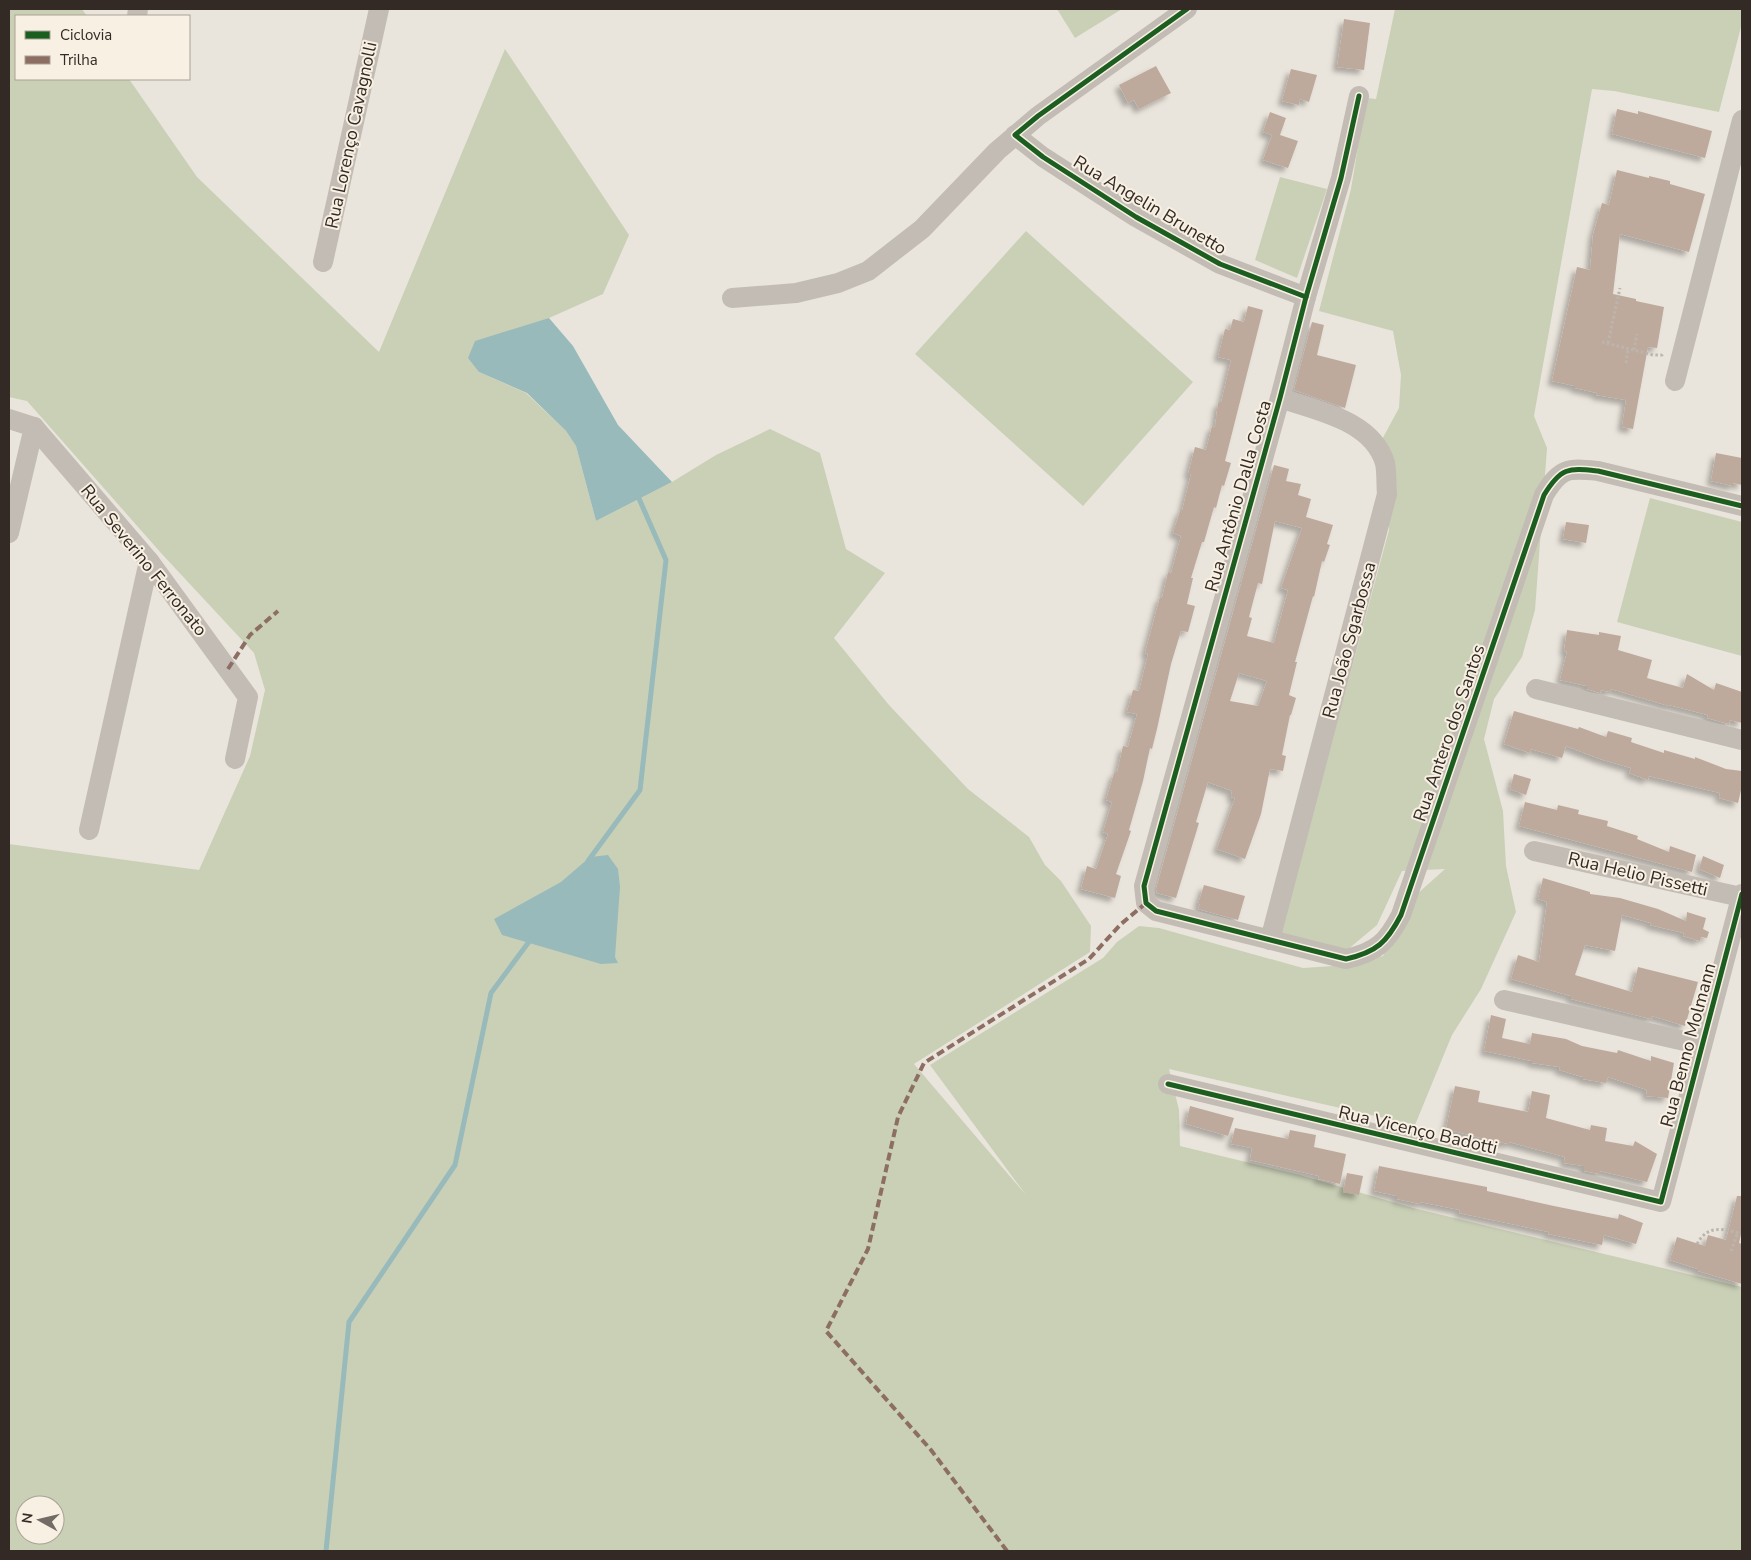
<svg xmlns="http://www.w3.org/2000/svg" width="1751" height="1560" font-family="'Nunito Sans',sans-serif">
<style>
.green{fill:#cad0b6;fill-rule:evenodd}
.water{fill:#98babb}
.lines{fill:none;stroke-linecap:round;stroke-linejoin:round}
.stream{stroke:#98babb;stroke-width:5}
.building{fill:#beaa9d;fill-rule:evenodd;filter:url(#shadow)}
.path{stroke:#bcb5ae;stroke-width:3;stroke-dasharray:2.5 2.5;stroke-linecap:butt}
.minor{stroke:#c3bcb5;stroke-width:20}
.quiet{stroke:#8d6e63;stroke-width:4;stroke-dasharray:8 4;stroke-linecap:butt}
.cycleway-casing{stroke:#f8f0e2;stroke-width:8}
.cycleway{stroke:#1b5e20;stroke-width:5}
.labels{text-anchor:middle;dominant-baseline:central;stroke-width:4;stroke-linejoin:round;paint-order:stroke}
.street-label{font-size:18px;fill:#332a25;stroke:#f8f0e2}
</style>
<defs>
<filter id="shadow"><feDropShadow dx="-4.5" dy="4.5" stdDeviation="2.5" flood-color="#0004"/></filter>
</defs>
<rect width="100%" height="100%" fill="#eae5dc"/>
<g class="green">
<path d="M9,9H82L87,16H16V79H129L197,177L379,352L505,49L629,235L603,294L549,318L479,372L526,393L566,431L576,446L596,521L672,482L716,455L770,429L820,453L846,549L885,573L834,638L889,705L968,789L1029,837L1045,865L1061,881L1091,926L1090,952L914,1064L1026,1195L930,1065L1103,958L1117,942L1139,926L1159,928L1303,968L1348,965L1383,956L1416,895L1445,869L1402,871L1377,925L1346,951L1277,945L1389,530L1387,469L1379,445L1399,408L1401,375L1393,331L1319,311L1351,189L1366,98L1376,99L1395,9H1742V23L1719,112L1614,91L1592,89L1534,416L1547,448L1535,610L1522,657L1494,699L1484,739L1503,811L1506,866L1516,912L1481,989L1452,1035L1415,1125L1169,1069L1179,1110L1180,1146L1300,1175L1413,1208L1742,1287V1551H9V844L199,870L250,756L265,690L254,653L161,553L27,401L9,397ZM25,1505H55V1535H25Z"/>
<path d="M1057,9H1122L1075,38Z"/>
<path d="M1280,177L1327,189L1297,278L1255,260Z"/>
<path d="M1026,231L1193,382L1083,506L915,354Z"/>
<path d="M1650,498L1742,522V656L1617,622Z"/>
</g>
<g class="water">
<path d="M549,318L573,346L618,425L672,482L596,521L576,446L566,431L527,393L479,372L468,358L475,341Z"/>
<path d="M608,855L618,869L620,887L615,957L618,963L601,964L502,935L494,919L561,882L590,857Z"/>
</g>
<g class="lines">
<g class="stream">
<path d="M588,861L640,790L666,560L637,494"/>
<path d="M326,1551L349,1322L455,1165L491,993L531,939"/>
</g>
</g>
<g class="building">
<path d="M1344,19L1370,23L1364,70L1337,67Z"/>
<path d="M1156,66L1171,93L1139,109L1134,100L1128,103L1119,85Z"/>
<path d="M1291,69L1317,75L1309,102L1300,99L1299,105L1282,101Z"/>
<path d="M1617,109L1638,114V111L1712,131L1705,158L1612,134Z"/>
<path d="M1270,112L1286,118L1280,135L1298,141L1288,168L1263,160L1272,135L1263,132Z"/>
<path d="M1617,170L1649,178V176L1670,181V184L1705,194L1689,252L1620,234L1613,294L1636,299V301L1664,307L1657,348L1648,347L1633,429L1622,427L1626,400L1596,395L1597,393L1575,388V386L1552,381L1577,267L1590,270L1593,235L1602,203L1609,205Z"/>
<path d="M1248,306L1263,310L1225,461L1231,463L1224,486L1222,485L1216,508L1214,507L1204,542H1202L1191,578H1193L1187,604L1195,606L1188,632L1181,631L1171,664L1157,729L1152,749L1150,748L1143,781L1129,830L1131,831L1116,874L1121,876L1115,898L1081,889L1087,866L1096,869L1108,834L1103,832L1112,802L1106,800L1114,773H1117L1123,746L1128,747L1137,714L1127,712L1133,690L1139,691L1148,654L1145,653L1160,597L1162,598L1168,572L1171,573L1181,536L1173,533L1180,511H1182L1191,474H1188L1195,447L1206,450L1212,426L1215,427L1218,403H1221L1231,360L1218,357L1225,329L1230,330L1233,319L1244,322Z"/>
<path d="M1312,322L1324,325L1317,355L1356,365L1345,408L1294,390Z"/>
<path d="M1716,453L1742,458V485L1733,483V486L1711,481Z"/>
<path d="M1274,465L1289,469L1286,481L1301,484L1298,495L1311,499L1306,517L1333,525L1327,544L1330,545L1324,562L1322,561L1314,597L1313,596L1295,662H1297L1289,695L1296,698L1291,715H1290L1282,755L1286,756L1283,771L1270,769L1261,814L1245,859L1217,849L1235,798L1231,797L1232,791L1208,782L1196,822L1199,823L1176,898L1157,893L1156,889ZM1275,521L1302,528L1281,588L1288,590L1274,643L1247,636L1252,618L1249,617L1258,583L1262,584ZM1239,673L1267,681L1258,706L1230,701Z"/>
<path d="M1566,522L1589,525L1586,543L1563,539Z"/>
<path d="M1567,630L1599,635V632L1621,636L1618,650L1652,660L1647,678L1683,688L1687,674L1714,690L1716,683L1742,692V723L1730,720L1729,724L1707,718L1708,715L1669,705V706L1611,689L1610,692L1601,690L1600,693L1587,689V686L1560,680L1567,652L1564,651Z"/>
<path d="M1514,711L1578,729L1579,727L1606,737L1608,731L1632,738L1631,742L1664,753V750L1695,759V757L1726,769L1742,771V786L1738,803L1719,798L1720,793L1649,776L1648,780L1629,773L1631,768L1600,759L1566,746L1562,758L1531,749L1530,753L1504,744Z"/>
<path d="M1514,774L1531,779L1526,795L1510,789Z"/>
<path d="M1525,802L1557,810L1558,805L1579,810L1578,814L1608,821L1607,826L1638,836L1637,839L1669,852L1670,846L1696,855L1692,872L1519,826Z"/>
<path d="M1703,856L1724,865L1720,878L1699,869Z"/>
<path d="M1543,878L1590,892V894L1620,898L1658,909L1686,921L1687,912L1706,918L1703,929L1709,932L1707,938L1701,937L1700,941L1683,936L1684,933L1650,925L1651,923L1622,915L1615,951L1585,945L1575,975L1632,992L1638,967L1698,982L1685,1026L1652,1016L1651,1019L1571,999V996L1511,979L1518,955L1539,962L1547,902L1538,899Z"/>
<path d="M1204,885L1245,896L1238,920L1198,909L1200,904H1198Z"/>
<path d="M1491,1015L1506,1019L1502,1038L1530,1044L1532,1033L1566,1039L1582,1046L1617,1053L1618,1050L1651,1061V1056L1674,1063L1668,1098L1646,1096L1647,1090L1608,1077L1606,1083L1583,1079V1077L1559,1070L1560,1067L1532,1063V1061L1484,1051Z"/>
<path d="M1455,1086L1480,1091L1478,1102L1528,1112L1532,1091L1550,1095L1546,1118L1590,1130L1591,1125L1607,1128L1605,1141L1633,1146L1635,1141L1657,1154L1647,1182L1600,1171V1174L1584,1171V1166L1564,1163L1565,1157L1509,1142V1144L1485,1139L1446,1129Z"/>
<path d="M1190,1106L1234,1118L1228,1136L1186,1124Z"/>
<path d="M1235,1128L1288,1139L1290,1130L1316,1135L1314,1147L1346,1154L1340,1184L1318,1179L1319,1176L1250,1160L1252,1148L1231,1144Z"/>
<path d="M1379,1166L1487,1187V1191L1554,1206L1618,1219L1619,1214L1643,1223L1636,1244L1604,1235L1602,1245L1548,1234L1549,1232L1459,1213L1460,1210L1420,1202V1204L1397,1199V1196L1374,1191Z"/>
<path d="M1347,1173L1363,1176L1359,1195L1343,1192Z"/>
<path d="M1737,1196H1742V1230L1739,1243L1742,1244V1284L1698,1271V1269L1670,1260L1677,1237L1705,1246L1708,1235L1726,1240Z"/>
</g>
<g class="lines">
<g class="path">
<path d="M1602,342L1653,355H1662L1663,353"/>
<path d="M1608,343L1620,288"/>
<path d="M1634,350L1637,334"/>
<path d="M1626,363L1628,348"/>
<path d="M1697,1244C1708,1224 1723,1229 1742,1234"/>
<path d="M1731,1251L1738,1232"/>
</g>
<g class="minor">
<path d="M137,16L138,9"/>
<path d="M1359,96L1341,178L1306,297L1280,398L1144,886L1146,903L1156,911L1346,959C1377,952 1387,942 1401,915L1544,495C1561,467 1568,468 1598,471L1742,506"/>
<path d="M1015,135L1043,157L1136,217L1220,264L1306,297"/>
<path d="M323,262L379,9"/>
<path d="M732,298L796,293L838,283L868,271L922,229L997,151L1038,116L1187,9"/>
<path d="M1675,381L1742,120"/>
<path d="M9,419L34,427"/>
<path d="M34,427L149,561L248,697L235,759"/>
<path d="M9,533L34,427"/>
<path d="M1536,689L1742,740"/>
<path d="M89,830L149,561"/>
<path d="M1534,851L1741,897"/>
<path d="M1270,940L1387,494C1386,485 1387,473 1385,463C1372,420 1317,411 1280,398"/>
<path d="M1504,1000L1702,1045"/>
<path d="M1168,1084L1661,1202L1742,894"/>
</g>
<g class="quiet">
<path d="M228,669L250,635L278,611"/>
<path d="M1007,1551L931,1450L826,1331L868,1249L898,1117L924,1063L1089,959L1121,924L1146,903"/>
</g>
<g class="cycleway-casing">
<g id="cycleway">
<path d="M1187,9L1038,116L1015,135L1043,157L1136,217L1220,264L1306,297"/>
<path d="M1359,96L1341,178L1306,297L1280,398L1144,886L1146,903L1156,911L1346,959C1377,952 1387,942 1401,915L1544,495C1561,467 1568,468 1598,471L1742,506"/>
<path d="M1168,1084L1661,1202L1742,894"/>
</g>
</g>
<use href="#cycleway" class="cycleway"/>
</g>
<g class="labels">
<g class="street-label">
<text transform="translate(351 135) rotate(-78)">Rua Lorenço Cavagnolli</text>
<text transform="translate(1150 205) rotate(31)">Rua Angelin Brunetto</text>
<text transform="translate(1238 496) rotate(-74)">Rua Antônio Dalla Costa</text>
<text transform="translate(144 560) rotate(51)">Rua Severino Ferronato</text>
<text transform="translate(1349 640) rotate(-75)">Rua João Sgarbossa</text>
<text transform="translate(1449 733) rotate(-71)">Rua Antero dos Santos</text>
<text transform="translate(1638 874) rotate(13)">Rua Helio Pissetti</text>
<text transform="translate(1688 1045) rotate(-75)">Rua Benno Molmann</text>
<text transform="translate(1418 1130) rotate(13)">Rua Vicenço Badotti</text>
</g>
</g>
<rect width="1751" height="1560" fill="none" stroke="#332a25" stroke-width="20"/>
<rect x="15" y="15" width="175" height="65" fill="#f8f0e2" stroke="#a9a196"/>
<rect x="25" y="31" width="25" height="8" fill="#1b5e20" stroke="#a9a196"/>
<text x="60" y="40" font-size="15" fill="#332a25">Ciclovia</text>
<rect x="25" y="56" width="25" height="8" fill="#8d6e63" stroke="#a9a196"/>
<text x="60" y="65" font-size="15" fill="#332a25">Trilha</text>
<g transform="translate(40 1520) rotate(278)"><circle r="24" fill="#f8f0e2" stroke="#a9a196"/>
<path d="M0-4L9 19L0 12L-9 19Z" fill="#736b65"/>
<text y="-8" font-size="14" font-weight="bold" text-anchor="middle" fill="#332a25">N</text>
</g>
</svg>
